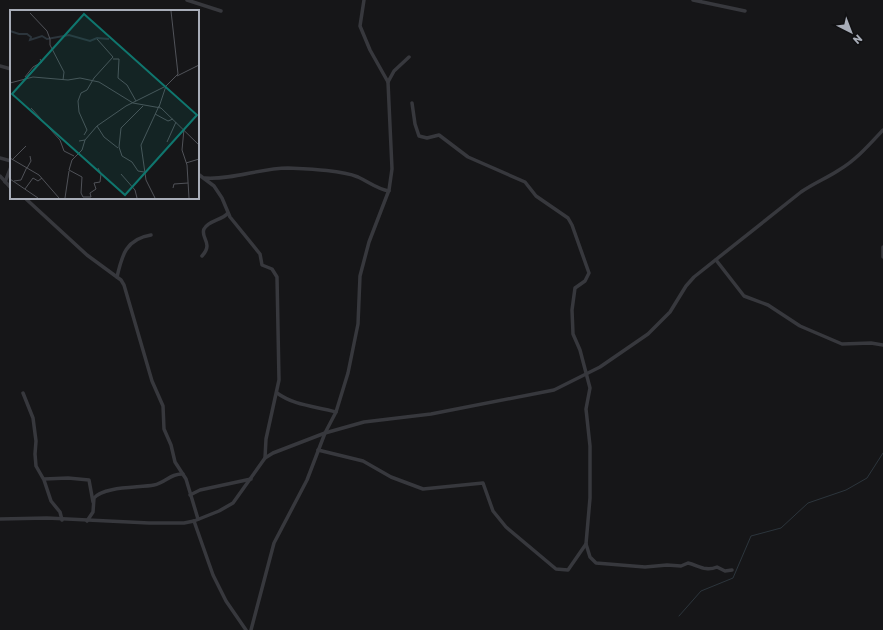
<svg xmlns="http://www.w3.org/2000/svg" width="883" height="630" font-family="Rubik,sans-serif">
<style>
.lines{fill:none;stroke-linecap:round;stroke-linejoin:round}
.stream{stroke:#2c353c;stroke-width:1}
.street{stroke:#37383d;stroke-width:3.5}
.inset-river{fill:none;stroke:#2c353c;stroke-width:2}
.inset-road{fill:none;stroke:#505258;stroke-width:1}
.view{fill:#0f766e;fill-opacity:0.15;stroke:#0f766e;stroke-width:2}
.inset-edge{fill:none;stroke:#a8adb8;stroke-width:2}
</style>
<rect width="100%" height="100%" fill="#161618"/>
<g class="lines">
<path class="stream" d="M679,616L701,591L733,578L751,536L781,528L808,503L846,490L867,478L883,453"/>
<g class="street">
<path d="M187,0L221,11"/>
<path d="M364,0L360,26L370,50L388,82"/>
<path d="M693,0L745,11"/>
<path d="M0,66L11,69"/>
<path d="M412,103L415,124L419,136L427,138L439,135L468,157L525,182L536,196L568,218L572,225L589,273L585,281L575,288L572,310L573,334L580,350L590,388L586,409L590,446V498L586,544L590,557L596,563L645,567L667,565L681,566L688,563C698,565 705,572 717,567L725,571L732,570"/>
<path d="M0,158L11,161"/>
<path d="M198,174L214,186L222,198L230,217L260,254L262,265L272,269L277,277L279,380L266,439L265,458"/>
<path d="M0,176L11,188"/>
<path d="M205,178C234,180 260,168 288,168C308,169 340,170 358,177C369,182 377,189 389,191"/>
<path d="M5,182L11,167"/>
<path d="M25,198L87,255L121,280L124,285L152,381L163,406L164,429L171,445L175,462L186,479L198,519"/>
<path d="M883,247V257"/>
<path d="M202,256C214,243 200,238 204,229C209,220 221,221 228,213"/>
<path d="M716,260L744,296L768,305L800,326L842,344L871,343L883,345"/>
<path d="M117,277C122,255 126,239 151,235"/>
<path d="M23,393L33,418L36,441L35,454L36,466L44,480L51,501L60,512L62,520"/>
<path d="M277,393C295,406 315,406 336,412"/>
<path d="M318,450L363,461L391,477L423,489L483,483L493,511L506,527L556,569L568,570L586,544"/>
<path d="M44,479L68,478L89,480L93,502"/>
<path d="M190,495L200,490L251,479"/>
<path d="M0,519L47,518L149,523H184L194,521L219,511L233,503L265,458L273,453L325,433L364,422L431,414L554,390L600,367L648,334L670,312L686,286L694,277L801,192C814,183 827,178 839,170C856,160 869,145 883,130"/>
<path d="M87,521L93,512L94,498C104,486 139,488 154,485C165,483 171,473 183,474"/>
<path d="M194,521L213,575L226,601L246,630"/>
<path d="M251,630L274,543L307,480L325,433L336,412L348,373L358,324L360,276L369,242L389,190L392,169L388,82L394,71L409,57"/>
</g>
</g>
<g transform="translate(10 10)">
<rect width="189" height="189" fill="#161618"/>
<path class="inset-river" d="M0,21L9,24H17L21,27L20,30L32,26L37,29L59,25L80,31L87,28L99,29"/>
<path class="inset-road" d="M20,3L37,21L40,29V35L54,62L53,70M103,49H109L108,68L117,75L126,91M167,66L189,55M15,67L23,57L32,52L30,49M0,73L23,67L58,70L70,68L89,72L123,93L151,98L189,135M133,96L111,118L109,137L112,146L122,152L128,161L134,162M149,97L156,76L168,64L161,1M21,98L50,130L54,141L64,146M145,104L158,111L163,109M87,116L94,127L108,138M174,119L172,140L177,155L179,188M74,125L77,120L69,102L68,91L71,83L77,80L84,68L103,47L87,29M75,130L72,140L62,150L59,160L72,167L71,183L73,187H81L80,183L86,179L84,173L90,172L91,164L88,158M69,131L75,130L87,116L116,96L156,76M157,132L166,112M0,148L29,165L49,188M3,149L16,136M176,153L189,149M17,158L21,151L20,146M111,164L125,180L127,188M0,169L28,188M4,171L11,170L17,157M163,178L164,174L178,173M15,179L23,168L28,171L32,168M55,188L59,161M145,188L136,170L131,135L149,96"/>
<path class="view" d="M74,4L187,105L115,185L2,84Z"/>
<rect width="189" height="189" class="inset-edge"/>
</g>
<g transform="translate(851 32) rotate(138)" stroke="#111113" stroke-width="3" paint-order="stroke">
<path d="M0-3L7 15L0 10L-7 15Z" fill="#a8adb8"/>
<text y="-6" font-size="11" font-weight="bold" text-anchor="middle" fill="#a8adb8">N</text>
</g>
</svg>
